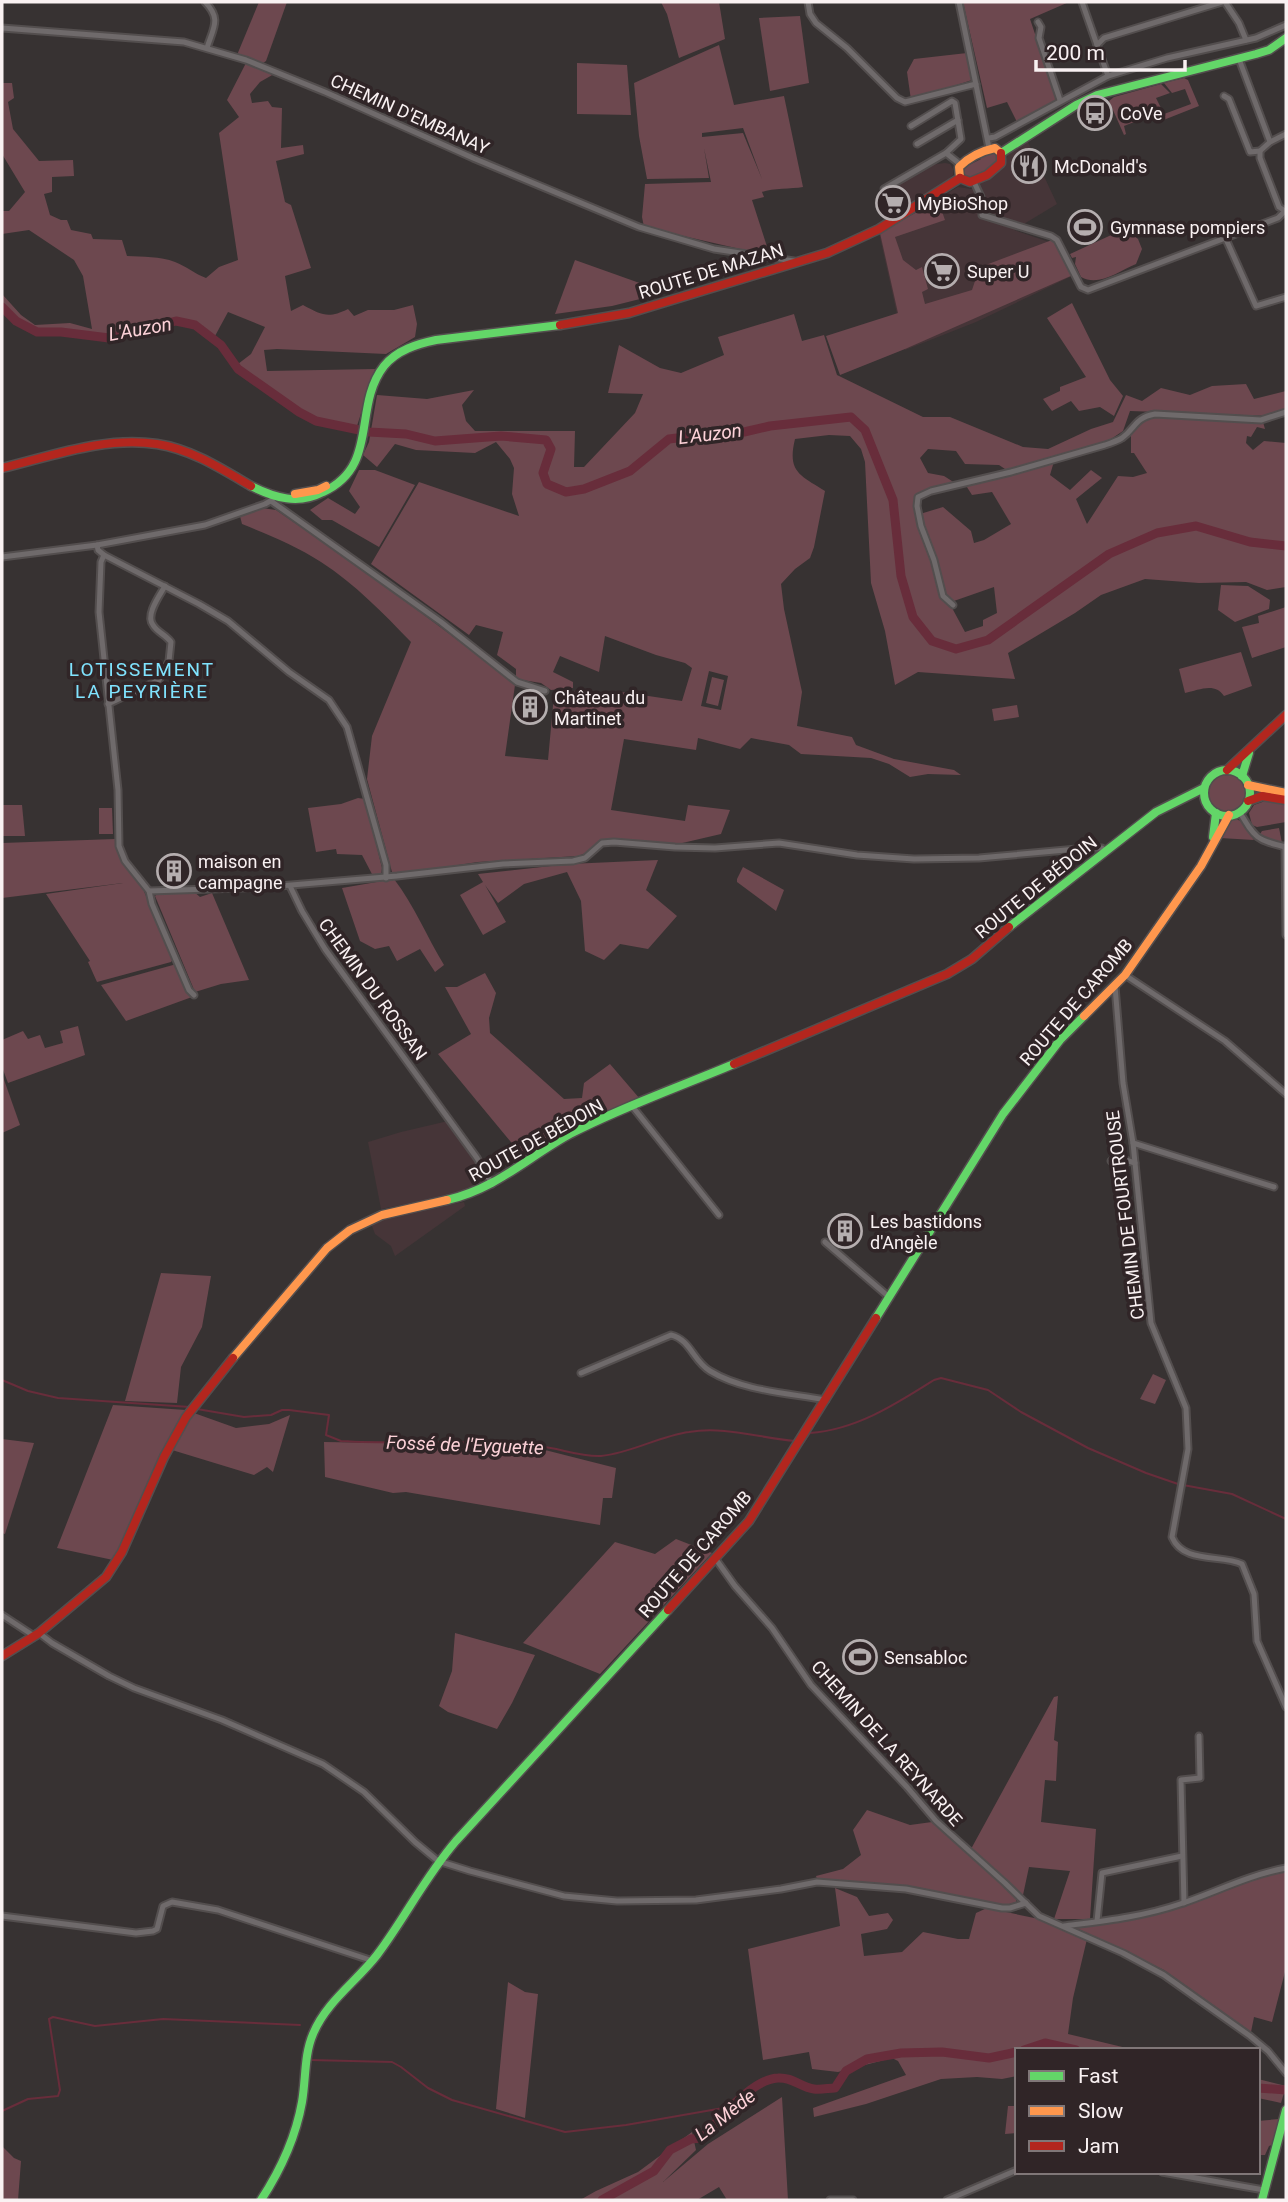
<svg xmlns="http://www.w3.org/2000/svg" width="1288" height="2202" font-family="Roboto,sans-serif">
<style>
.built{fill:#463538}
.green{fill:#6d484f;fill-rule:evenodd}
.lines{fill:none;stroke-linecap:round;stroke-linejoin:round}
.stream{stroke:#682d3b;stroke-width:2}
.river{stroke:#682d3b;stroke-width:9}
.street-casing{stroke:#534e4e;stroke-width:9}
.fast-casing{stroke:#534e4e;stroke-width:11}
.slow-casing{stroke:#534e4e;stroke-width:11}
.jam-casing{stroke:#534e4e;stroke-width:11}
.street{stroke:#6f6a6b;stroke-width:5}
.fast{stroke:#63d668;stroke-width:8}
.slow{stroke:#ff974d;stroke-width:8}
.jam{stroke:#b3261e;stroke-width:8}
.labels{text-anchor:middle;dominant-baseline:central;stroke-width:7;stroke-linejoin:round;paint-order:stroke}
.poi-label{font-size:18px;fill:#f9f1f2;stroke:#302527;text-anchor:start}
.street-label{font-size:18px;fill:#f9f1f2;stroke:#302527}
.water-label{font-size:19px;font-style:italic;fill:#fdd2d8;stroke:#302527}
.neighbourhood-label{font-size:19px;letter-spacing:2px;fill:#80e3fe;stroke:#302527}
</style>
<rect width="100%" height="100%" fill="#373232"/>
<g class="built">
<path d="M1028,142L1057,204L1014,230L1055,244L1072,276L976,322L905,350L879,233L958,187L971,189L1002,169L1008,155Z"/>
<path d="M945,163L950,164L953,169V175L949,179L885,220L878,204L883,194L930,165Z"/>
<path d="M448,1121L483,1171L485,1180L473,1188L436,1198L381,1209L368,1142L401,1132Z"/>
<path d="M464,1202L465,1206L395,1256L391,1246L375,1234L372,1226V1223L399,1214Z"/>
</g>
<g class="green">
<path d="M259,2H287L266,61L263,63L237,55Z"/>
<path d="M661,2H719L725,39L679,58L667,14Z"/>
<path d="M963,2H1069L1030,19L1057,100L1017,122L1007,102L987,108Z"/>
<path d="M800,16L809,83L770,91L759,18Z"/>
<path d="M719,45L734,105L784,96L803,187C791,189 773,188 762,192L764,197L752,200L770,256L644,227L642,217L645,184L711,182L704,148L709,178L647,179L639,136L634,83ZM743,128L762,179L743,133L702,137V133Z"/>
<path d="M967,53L972,80L911,100L907,72L914,59Z"/>
<path d="M246,63L274,74L260,82L250,94L252,103L268,101L272,107L282,108L281,148L303,145L304,154L276,161L285,202L291,205L311,268L285,276L291,311L303,305C322,315 328,319 348,309L354,316L368,310H394L413,305L417,324L415,337L386,354L277,349L264,350L267,371L375,369L357,426L318,418L291,404L239,367L238,364L251,354L265,327L228,312L215,336L195,322L176,319L108,336L37,329L17,320L2,304V294L21,315L35,325L70,323L92,329L83,276L74,260L29,230L2,234V211H9L25,192L2,154V83H12L14,98L8,102L13,129L39,161L73,160L74,176L52,177V192L44,194L50,215L61,220H67L71,230L91,234L93,239L122,240L127,256C143,257 160,256 175,262C186,266 195,274 206,278L219,267L238,260L219,133L239,117L227,100Z"/>
<path d="M577,63L627,65L631,115L577,114Z"/>
<path d="M1184,78L1188,80L1199,106L1161,121L1157,113L1124,126L1126,134L1124,135L1109,101L1114,97L1161,84L1170,93L1156,98L1164,114L1191,104L1185,89L1172,93L1164,83Z"/>
<path d="M988,152L996,153L998,156L996,164L972,179L962,175L963,168L981,159V156Z"/>
<path d="M938,200L945,220L895,237L903,260L916,270L922,267L928,289L922,292L925,304L972,290L976,278L975,269L1052,240L1061,248L1073,275L905,349L840,375L826,336L898,313L880,233Z"/>
<path d="M1133,225L1134,227L1128,231L1138,239L1142,249L1136,264C1119,271 1099,287 1081,277L1075,264L1076,257L1072,258L1070,254Z"/>
<path d="M575,260L662,291L660,294L612,306L555,314Z"/>
<path d="M1072,303L1110,380L1123,396L1114,416L1100,407L1079,411L1071,401L1052,411L1043,399L1060,391V387L1086,377L1047,318Z"/>
<path d="M794,314L802,341L824,335L837,375L923,417H950L1023,447L1048,449L1091,429L1113,422L1126,395L1142,401L1161,388L1190,395L1212,386L1246,384L1254,399L1286,391V410L1275,416L1130,411L1123,431L1105,443L1055,458L1050,475L1070,490L1091,470L1102,478L1076,499L1087,524L1118,476L1133,477L1147,473L1134,453H1131V433L1146,419L1157,417L1263,422L1265,429L1257,427L1251,437L1247,436L1246,443L1253,450L1264,441L1286,443V587L1267,590L1246,582L1199,583L1145,579L1101,595L1075,613L1008,653L1015,679L918,672L895,685L885,631L871,583L865,462L861,449L850,436L829,435L795,439C787,472 800,475 825,491L814,547L810,558L795,569L781,584L784,609L802,692L797,726L852,737L856,745L894,759L954,770L961,775L928,774L910,777L889,764L871,758L801,754L789,745L751,738L740,749L698,738L696,750L624,739L611,810L685,821L688,805L730,810L721,834L678,844L602,839L586,853L578,856L478,862L400,874L392,872L367,779L372,736L411,642C383,613 355,584 321,562C297,546 269,535 242,524L240,516L262,508L276,510L365,571L510,679L515,685L505,756L548,760L554,695L574,691L597,700L605,698L607,693L615,691L682,701L692,668L685,663L656,655L605,636L599,672L560,656L553,672L573,682V688L551,690L541,683L516,679V669L497,655L503,632L476,625L469,635L371,564L419,482L519,516L512,494L514,468L510,459L496,442L475,453L416,450L395,444L377,467L363,455L369,442L377,395L427,399L474,390L462,405L466,421L475,431H575L574,467H584L635,413L643,394L608,393L619,345L660,368L681,373L724,355L718,337ZM928,449L956,451L965,464L999,465L1011,473L965,484L972,495L992,492L1011,524L984,540L974,543L971,531L943,507L920,514L944,596L951,602L994,587L997,613L983,620V626L965,632L951,606L941,597L915,504L917,495L955,483L944,476L928,473L920,458ZM709,671L728,676L721,710L701,706Z"/>
<path d="M359,470H375L415,485L379,547L332,520H322L310,510L328,498L355,514L360,507L349,491Z"/>
<path d="M1221,585L1248,586L1270,600L1269,609L1235,622L1218,610Z"/>
<path d="M1286,607V647L1252,658L1242,627L1259,623L1258,616Z"/>
<path d="M1241,652L1252,686L1224,696C1215,682 1199,690 1185,693L1179,669Z"/>
<path d="M712,677L724,680L718,706L706,703Z"/>
<path d="M1017,705L1019,717L994,721L992,709Z"/>
<circle cx="1227" cy="793" r="19"/>
<path d="M358,798L365,799L382,868L381,875L373,876L362,855L337,854L336,849L316,852L308,808L341,804Z"/>
<path d="M1268,800L1286,803V822L1257,827L1252,825L1249,813L1254,805Z"/>
<path d="M2,805H22L25,836H2Z"/>
<path d="M99,808H112L113,834H99Z"/>
<path d="M1235,819L1241,821L1254,840L1220,838L1228,822Z"/>
<path d="M1279,828L1282,843L1262,839L1260,834L1262,831Z"/>
<path d="M115,839L118,852L123,864L140,882L173,959L171,962L97,982L88,962L90,961L46,894L123,883L2,898V843Z"/>
<path d="M658,860L646,890L677,916L648,949L620,944L604,960L585,951L581,901L567,872L524,884L498,903L485,885L506,922L483,935L460,895L483,882L478,874L569,864Z"/>
<path d="M743,867L784,890L776,911L737,882V879Z"/>
<path d="M394,879C414,905 427,937 444,965L435,972L420,949L397,961L389,946L375,949L360,941L342,888Z"/>
<path d="M193,891L200,897L212,893L249,980L221,984L195,992L155,896L158,893Z"/>
<path d="M173,965H176L192,997L126,1021L101,985Z"/>
<path d="M485,973L496,993L489,1018L490,1033L564,1099L582,1098L584,1083L610,1064L640,1099L595,1117L525,1159L438,1054L471,1034L445,987H457Z"/>
<path d="M78,1026L85,1055L8,1083L2,1067V1040L23,1031L28,1039L40,1035L45,1048L63,1043L60,1031Z"/>
<path d="M2,1074L20,1125L2,1133Z"/>
<path d="M161,1273L211,1276L202,1327L181,1367L177,1403L125,1401Z"/>
<path d="M1153,1374L1166,1380L1155,1404L1140,1399Z"/>
<path d="M113,1405L186,1410L169,1439L121,1547L113,1560L57,1548Z"/>
<path d="M194,1413L236,1428L269,1424L290,1415L273,1472L267,1467L254,1475L172,1450Z"/>
<path d="M2,1439L34,1443L5,1534L2,1533Z"/>
<path d="M324,1442L452,1444L545,1450L616,1468L612,1498H603L600,1525L406,1492L393,1493L325,1477Z"/>
<path d="M676,1539L712,1553L600,1674L523,1643L615,1542L655,1554Z"/>
<path d="M455,1633L535,1655L512,1703L497,1729L448,1712L439,1706L452,1671Z"/>
<path d="M1058,1696L1054,1740L1058,1742L1056,1781L1045,1780L1041,1822L1096,1829L1090,1919H1054L1070,1871L1029,1867L1023,1895L971,1849L1054,1697Z"/>
<path d="M867,1810L910,1825L932,1822L1017,1896L1016,1902L1003,1906L917,1887L817,1879L816,1876L843,1869L861,1855L853,1830Z"/>
<path d="M1286,1870V1968L1272,2022L1254,2017L1251,2032L1164,1970L1072,1926L1127,1920L1182,1905L1247,1879Z"/>
<path d="M835,1888L857,1897L869,1916L888,1913L893,1920L887,1929L861,1934L864,1956L902,1952L923,1932L958,1939H969L976,1913L987,1908L1039,1919L1087,1939L1073,1998L1068,2034L1135,2050H1017V2076L1002,2079L977,2077L941,2079L866,2104L814,2117L813,2108L906,2075L898,2061L892,2058L838,2072L812,2069L809,2052L763,2060L748,1949L840,1926Z"/>
<path d="M508,1982L525,1992L538,1994L525,2118L496,2109Z"/>
<path d="M1258,2079L1286,2086L1281,2103L1258,2098Z"/>
<path d="M782,2097L788,2200H727L719,2187L697,2200H580L596,2191L638,2172L692,2132L696,2150L663,2182L708,2144Z"/>
<path d="M1008,2106H1017V2133L1005,2134Z"/>
<path d="M1279,2119L1272,2145L1269,2146L1265,2155H1258V2121Z"/>
<path d="M2,2146L14,2158L21,2161L18,2200H2Z"/>
</g>
<g class="lines">
<g class="stream">
<path d="M2,1380L28,1391L58,1398L190,1407"/>
<path d="M197,1409L244,1417L271,1415L282,1410H289L329,1415L326,1435L341,1441C406,1445 473,1439 538,1446C560,1448 579,1457 601,1456C632,1453 659,1436 689,1432C724,1426 760,1438 795,1441"/>
<path d="M803,1443L810,1433C856,1430 896,1404 934,1380L941,1378L988,1390L1021,1412L1088,1448L1146,1473L1178,1484"/>
<path d="M1183,1485L1232,1494L1286,1519"/>
<path d="M310,2060L392,2062L401,2067L428,2088L452,2100L565,2132L626,2125L729,2107"/>
<path d="M2,2111L28,2099L58,2096L60,2090L49,2019L53,2017L95,2026L163,2019L300,2025"/>
</g>
<g class="river">
<path d="M2,307L16,321L37,332H61L109,338L176,321L195,325L221,345L238,369L299,412L316,421L369,432L406,434L435,441L501,436L546,440L551,449L543,473L547,484L566,492L584,489L630,471L669,439L725,432H744L770,426L851,417L865,430L893,500L901,576L913,617L932,641L956,649L988,640L1109,554L1157,533L1196,526L1250,542L1286,546"/>
<path d="M1024,2050L1045,2043L1076,2050"/>
<path d="M1258,2088L1286,2090"/>
<path d="M602,2200L654,2171L670,2150L691,2139L702,2138C720,2120 751,2079 778,2078C792,2077 801,2087 814,2089C821,2090 829,2088 835,2088L846,2071L867,2059L901,2053L942,2052L989,2058L1017,2052"/>
</g>
<g class="street-casing">
<g id="street">
<path d="M205,2C222,19 213,28 207,48"/>
<path d="M808,2L810,14L816,23L847,48L897,98L905,102L976,84"/>
<path d="M959,2L989,148"/>
<path d="M1082,2L1097,45"/>
<path d="M1225,2L1239,23L1246,40"/>
<path d="M1038,22L1041,27L1039,38L1060,100"/>
<path d="M2,28L184,42L246,60L325,92L473,158L639,227L714,249L794,261"/>
<path d="M1239,59L1270,142"/>
<path d="M1108,76L1097,45L1104,38L1222,2"/>
<path d="M1224,96L1229,99L1250,152L1260,151"/>
<path d="M989,138L995,137L1108,76L1167,58L1256,38L1286,25"/>
<path d="M917,144L958,120"/>
<path d="M946,153L961,165"/>
<path d="M974,182L981,197L982,215L1051,236L1057,240L1081,287L1088,290L1278,218L1285,211"/>
<path d="M884,189L946,153L961,139L955,103L952,101L911,126"/>
<path d="M1285,211L1279,207L1260,158V151L1270,142L1286,134"/>
<path d="M1225,237L1256,306L1286,297"/>
<path d="M271,501L441,622L517,682L545,691"/>
<path d="M97,545L98,550L104,555L199,604L228,621L289,672L329,700L347,727L386,865V878"/>
<path d="M104,555L101,562L99,612L118,790L119,846L125,861L149,891L152,904L189,990L194,995"/>
<path d="M2,557L97,545L205,525L265,504L272,500"/>
<path d="M953,605L943,596L934,560L921,526L917,506L918,497L931,491L1011,472L1105,445C1111,443 1117,441 1122,438C1136,428 1134,418 1155,414L1261,420L1286,412"/>
<path d="M108,704L159,680L169,661L171,642C166,635 157,632 153,625C145,615 160,595 165,586"/>
<path d="M1239,811C1255,838 1256,840 1286,847"/>
<path d="M1285,846L1286,935"/>
<path d="M290,886L302,911L325,949L477,1158L492,1184"/>
<path d="M149,891L268,887L397,876L503,864L573,861L585,858L602,843L614,842L675,847L715,848L779,843L857,855L914,859L979,858L1088,848H1102L1106,851"/>
<path d="M1125,975L1225,1041L1286,1094"/>
<path d="M1115,986L1123,1083L1133,1143L1151,1323L1186,1408L1188,1449L1172,1537C1183,1564 1221,1554 1242,1564L1254,1594L1257,1641L1286,1707"/>
<path d="M632,1106L719,1215"/>
<path d="M1133,1143L1274,1187"/>
<path d="M1111,1161L1116,1157L1135,1163"/>
<path d="M825,1242L889,1297"/>
<path d="M581,1373L671,1335C691,1340 693,1361 710,1371C743,1391 788,1393 826,1400"/>
<path d="M715,1558L735,1586L772,1628L811,1685L907,1787L936,1821L1005,1883L1039,1916L1123,1953L1164,1975L1250,2036L1268,2051L1286,2073"/>
<path d="M2,1615L34,1636"/>
<path d="M39,1633L52,1643L109,1676L134,1688L222,1720L323,1764L364,1792L415,1842L438,1861L470,1871L564,1896L617,1901L696,1900L781,1889L817,1882L906,1889L1002,1908H1010L1026,1903"/>
<path d="M1184,1903L1181,1780L1200,1778L1199,1736"/>
<path d="M2,1916L136,1933L153,1931L157,1929L163,1906L172,1902L218,1910L373,1961"/>
<path d="M1097,1921L1102,1873L1182,1856"/>
<path d="M1064,1926C1103,1921 1142,1917 1180,1904C1216,1892 1248,1875 1286,1868"/>
<path d="M1162,2172L1264,2190"/>
<path d="M830,2200H853"/>
<path d="M947,2200L1017,2170"/>
</g>
</g>
<g class="fast-casing">
<g id="fast">
<path d="M1001,153L1076,105L1097,95L1256,54L1269,50L1286,38"/>
<path d="M251,486C275,498 298,505 323,492C380,466 352,407 384,366C397,350 417,344 436,340L560,325"/>
<circle cx="1227" cy="793" r="23"/>
<path d="M1242,776L1249,753"/>
<path d="M1213,837L1216,813"/>
<path d="M1009,927L1156,812L1204,788"/>
<path d="M447,1200C496,1189 528,1157 570,1134C622,1107 679,1087 734,1064"/>
<path d="M876,1318L1003,1114L1060,1040L1084,1016"/>
<path d="M261,2200C280,2171 296,2136 302,2102C306,2079 304,2055 313,2034C326,2002 356,1982 377,1955C405,1918 425,1877 456,1841L668,1610"/>
<path d="M1262,2200L1286,2110"/>
</g>
</g>
<g class="slow-casing">
<g id="slow">
<path d="M960,178L959,167C969,157 981,151 995,148L1001,153"/>
<path d="M295,494L318,490L326,486"/>
<path d="M1248,785L1286,793"/>
<path d="M1084,1016L1125,975L1201,866L1229,815"/>
<path d="M233,1358L327,1248L350,1230L382,1215L447,1200"/>
</g>
</g>
<g class="jam-casing">
<g id="jam">
<path d="M960,178L970,182L987,175L1001,163V153"/>
<path d="M560,325L629,313L827,253L879,229L960,178"/>
<path d="M2,468C52,456 105,436 157,444C191,449 222,469 251,486"/>
<path d="M1227,770L1286,715"/>
<path d="M1248,801L1262,796L1286,800"/>
<path d="M734,1064L947,974L972,959L1009,927"/>
<path d="M668,1610L749,1521L876,1318"/>
<path d="M2,1656L39,1633L106,1577L122,1552L164,1457L186,1417L233,1358"/>
</g>
</g>
<use href="#street" class="street"/>
<use href="#fast" class="fast"/>
<use href="#slow" class="slow"/>
<use href="#jam" class="jam"/>
</g>
<defs>
<g id="bus-ring" transform="scale(1.75)"><circle r="9.5" fill="#302527" stroke="#b5aeaf" stroke-width="1.5"/><path d="M-5-6H5V4H4V6H2V4H-2V6H-4V4H-5ZM-3.5-4V0h7V-4ZM-3.5 1.2v1.5H-2V1.2ZM2 1.2v1.5H3.5V1.2Z" fill="#b5aeaf"/></g>
<g id="restaurant-ring" transform="scale(1.75)"><circle r="9.5" fill="#302527" stroke="#b5aeaf" stroke-width="1.5"/><path d="M-5-6h1v4h1v-4h1v4h1v-4h1v5L-1.5 .5V6h-2V.5L-5-1ZM5-6V6H3V1.5H1.5Q1.5-4 5-6Z" fill="#b5aeaf"/></g>
<g id="supermarket-ring" transform="scale(1.75)"><circle r="9.5" fill="#302527" stroke="#b5aeaf" stroke-width="1.5"/><path d="M-6-5.5h2.5l.6 2H6L4.5 2H-2.5L-4.4-4H-6ZM-1.5 3.2a1.3 1.3 0 1 0 .1 0ZM3 3.2a1.3 1.3 0 1 0 .1 0Z" fill="#b5aeaf"/></g>
<g id="stadium-ring" transform="scale(1.75)"><circle r="9.5" fill="#302527" stroke="#b5aeaf" stroke-width="1.5"/><path d="M0-5a6.5 5 0 1 0 0 10a6.5 5 0 1 0 0-10ZM-3.5-1.8h7v3.6h-7Z" fill="#b5aeaf"/></g>
<g id="building-ring" transform="scale(1.75)"><circle r="9.5" fill="#302527" stroke="#b5aeaf" stroke-width="1.5"/><path d="M-4-6H4V6H1V3H-1V6H-4ZM-2.5-4.3h1.7v1.8h-1.7ZM.8-4.3h1.7v1.8H.8ZM-2.5-1h1.7V.8h-1.7ZM.8-1h1.7V.8H.8Z" fill="#b5aeaf"/></g>
</defs>
<g fill-rule="evenodd">
<use href="#bus-ring" x="1095" y="113"/>
<use href="#restaurant-ring" x="1029" y="166"/>
<use href="#supermarket-ring" x="893" y="203"/>
<use href="#stadium-ring" x="1085" y="227"/>
<use href="#supermarket-ring" x="942" y="271"/>
<use href="#building-ring" x="530" y="707"/>
<use href="#building-ring" x="174" y="871"/>
<use href="#building-ring" x="845" y="1231"/>
<use href="#stadium-ring" x="860" y="1657"/>
</g>
<g class="labels">
<g class="poi-label">
<text x="1120" y="113">CoVe</text>
<text x="1054" y="166">McDonald's</text>
<text x="917" y="203">MyBioShop</text>
<text x="1110" y="227">Gymnase pompiers</text>
<text x="967" y="271">Super U</text>
<text x="554" y="697">Château du<tspan x="554" dy="21">Martinet</tspan></text>
<text x="198" y="861">maison en<tspan x="198" dy="21">campagne</tspan></text>
<text x="870" y="1221">Les bastidons<tspan x="870" dy="21">d'Angèle</tspan></text>
<text x="884" y="1657">Sensabloc</text>
</g>
<g class="street-label">
<text transform="translate(410 114) rotate(24)">CHEMIN D'EMBANAY</text>
<text transform="translate(711 271) rotate(-17)">ROUTE DE MAZAN</text>
<text transform="translate(1036 887) rotate(-39)">ROUTE DE BÉDOIN</text>
<text transform="translate(373 989) rotate(54)">CHEMIN DU ROSSAN</text>
<text transform="translate(1076 1002) rotate(-49)">ROUTE DE CAROMB</text>
<text transform="translate(536 1140) rotate(-29)">ROUTE DE BÉDOIN</text>
<text transform="translate(1125 1215) rotate(-97)">CHEMIN DE FOURTROUSE</text>
<text transform="translate(695 1554) rotate(-49)">ROUTE DE CAROMB</text>
<text transform="translate(887 1743) rotate(48)">CHEMIN DE LA REYNARDE</text>
</g>
<g class="water-label">
<text transform="translate(140 329) rotate(-10)">L'Auzon</text>
<text transform="translate(710 434) rotate(-7)">L'Auzon</text>
<text transform="translate(465 1445) rotate(2)">Fossé de l'Eyguette</text>
<text transform="translate(725 2115) rotate(-38)">La Mède</text>
</g>
<g class="neighbourhood-label">
<text x="142" y="669">LOTISSEMENT<tspan x="142" dy="22">LA PEYRIÈRE</tspan></text>
</g>
</g>
<rect width="1288" height="2202" fill="none" stroke="#f9f1f2" stroke-width="7"/>
<rect x="1015" y="2048" width="245" height="126" fill="#302527" stroke="#807778" stroke-width="2"/>
<rect x="1029" y="2071" width="35" height="10" fill="#63d668" stroke="#807778" stroke-width="2"/>
<text x="1078" y="2083" font-size="21" fill="#f9f1f2">Fast</text>
<rect x="1029" y="2106" width="35" height="10" fill="#ff974d" stroke="#807778" stroke-width="2"/>
<text x="1078" y="2118" font-size="21" fill="#f9f1f2">Slow</text>
<rect x="1029" y="2141" width="35" height="10" fill="#b3261e" stroke="#807778" stroke-width="2"/>
<text x="1078" y="2153" font-size="21" fill="#f9f1f2">Jam</text>
<path d="M1036 60v10h149v-10" fill="none" stroke="#f9f1f2" stroke-width="3.5"/>
<text x="1046" y="60" font-size="21" fill="#f9f1f2" stroke="#302527" stroke-width="5" paint-order="stroke">200 m</text>
</svg>
